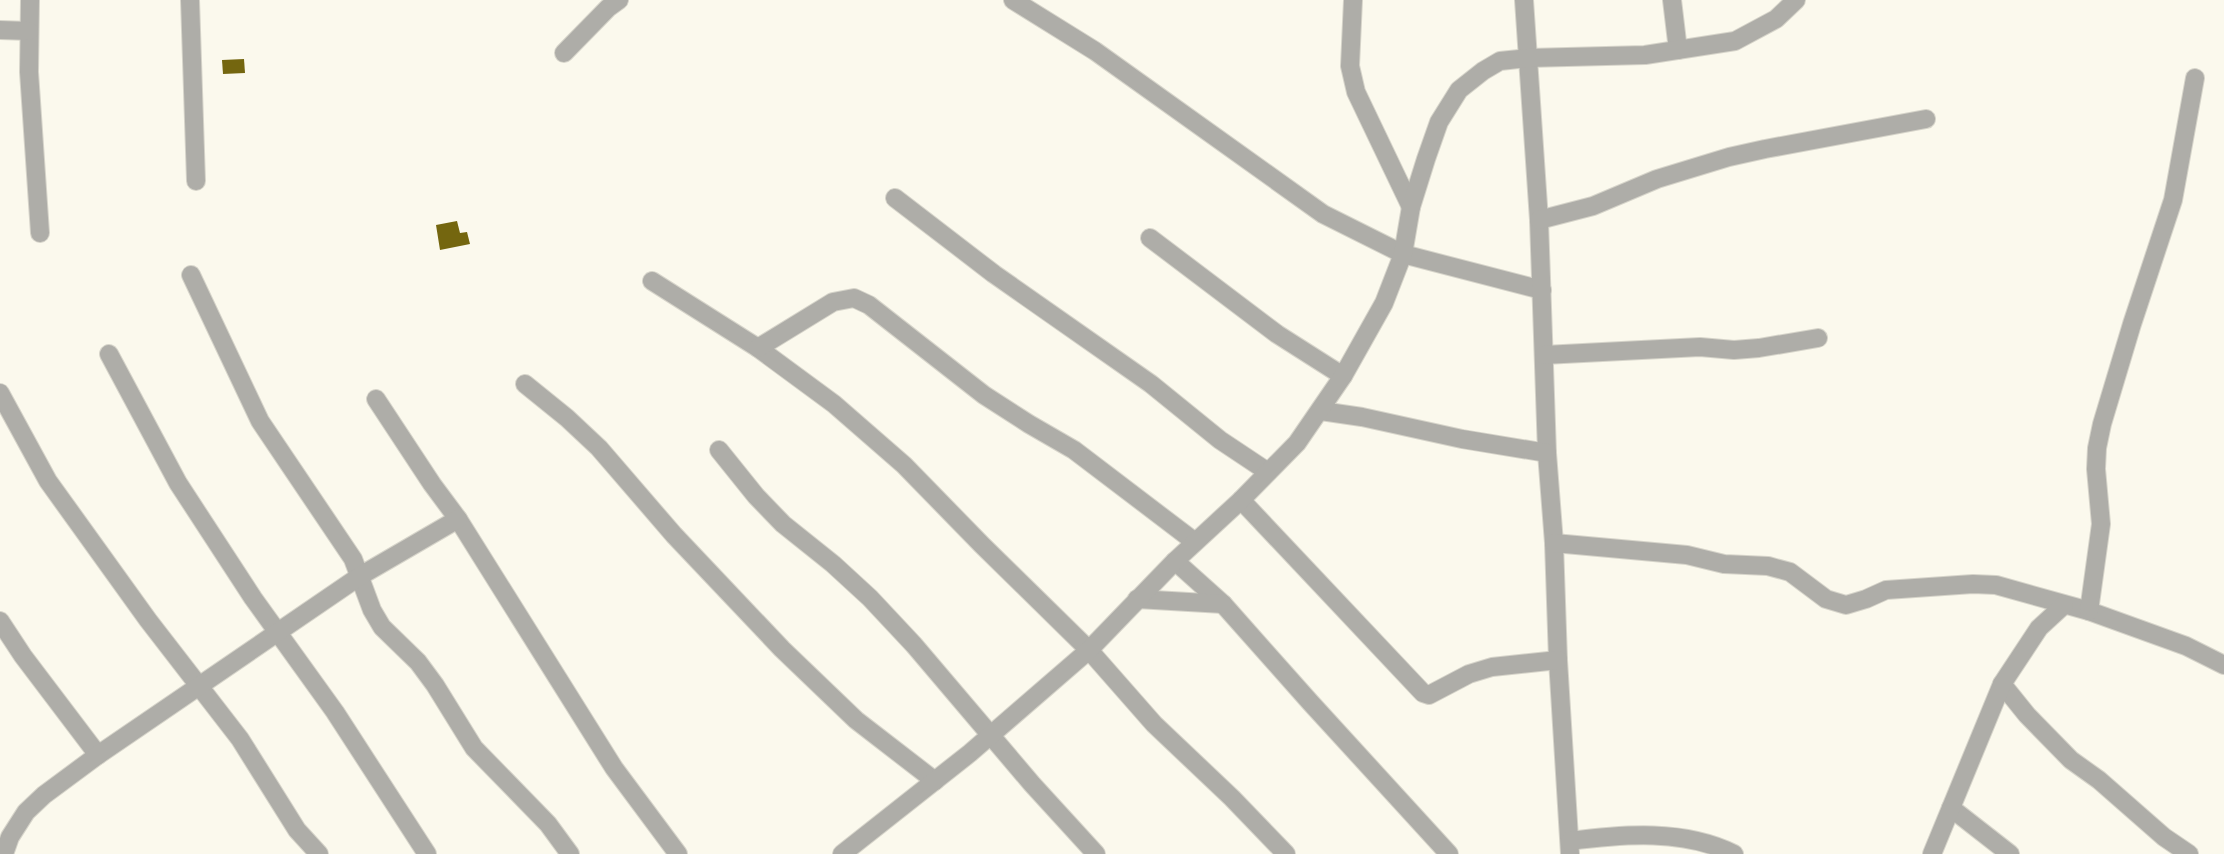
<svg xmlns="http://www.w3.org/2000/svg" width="2224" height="854" font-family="'Titillium Web',sans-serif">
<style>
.building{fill:#74660f}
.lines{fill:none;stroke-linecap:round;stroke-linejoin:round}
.minor-casing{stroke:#d6d4ca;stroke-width:20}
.minor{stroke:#aeada8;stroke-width:18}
</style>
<rect width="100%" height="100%" fill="#fbf9ed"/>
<g class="building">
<path d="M244,59L245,73L223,74L222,60Z"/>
<path d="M457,221L460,233L467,232L470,244L440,250L436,225Z"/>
</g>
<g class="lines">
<g class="minor-casing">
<g id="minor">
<path d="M30,0L29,72L40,233"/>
<path d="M190,0L196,181"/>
<path d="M1013,0L1095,51L1323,214L1403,254L1542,290"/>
<path d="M1353,0L1350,66L1356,92L1411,207"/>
<path d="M1524,0L1539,220L1547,453L1554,543L1558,660L1570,854"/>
<path d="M1672,0L1678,50"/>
<path d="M0,30L29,31"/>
<path d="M564,53L608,8L619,0"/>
<path d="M895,198L994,274L1151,384L1220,440L1268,472"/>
<path d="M1539,220L1593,206L1657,179L1729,157L1765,149L1926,119"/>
<path d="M1150,238L1277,334L1343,376"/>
<path d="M191,275L260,421L353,559L372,610L382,627L418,662L435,685L474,748L548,824L570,854"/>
<path d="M652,281L758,348L834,404L904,465L982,545L1089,650L1154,724L1232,798L1286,854"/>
<path d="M758,348L833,302L854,298L869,305L984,395L1029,424L1074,450L1195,542"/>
<path d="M109,354L178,483L253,598L335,712L427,854"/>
<path d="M1544,355L1700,347L1734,350L1759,348L1818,338"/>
<path d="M525,384L567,418L599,448L674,535L782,649L856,720L935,781"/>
<path d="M0,393L48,481L148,620L240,739L297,830L319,854"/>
<path d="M376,399L432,484L458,519L614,768L678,854"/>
<path d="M1321,411L1362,417L1462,439L1547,453"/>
<path d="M719,450L756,496L783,524L833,564L870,598L914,645L1032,784L1096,854"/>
<path d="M1241,500L1423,693L1429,695L1469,674L1492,667L1558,660"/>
<path d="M1554,543L1687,555L1724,564L1768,566L1790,572L1826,599L1846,605L1866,599L1886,590L1973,584L1996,585L2089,611L2186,646L2224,665"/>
<path d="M1175,561L1223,604L1310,702L1449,854"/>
<path d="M1137,599L1223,604"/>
<path d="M2089,611L2101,524L2096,469L2097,448L2102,424L2132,324L2173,200L2195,78"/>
<path d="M0,621L23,656L98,755"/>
<path d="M2002,684L2027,715L2071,760L2099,780L2164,837L2189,854"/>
<path d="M1951,808L2010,854"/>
<path d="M1570,841C1624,834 1684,829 1734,854"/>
<path d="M4,854L10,837L26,812L44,795L98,755L360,576L458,519"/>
<path d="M842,854L970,753L1089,650L1175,561L1241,500L1297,443L1343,376L1384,303L1403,254L1411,207L1426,159L1439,122L1459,90L1483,71L1500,61L1528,58L1645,55L1735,41L1776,19L1796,0"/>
<path d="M1932,854L2002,684L2039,628L2064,605"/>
</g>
</g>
<use href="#minor" class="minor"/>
</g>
</svg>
